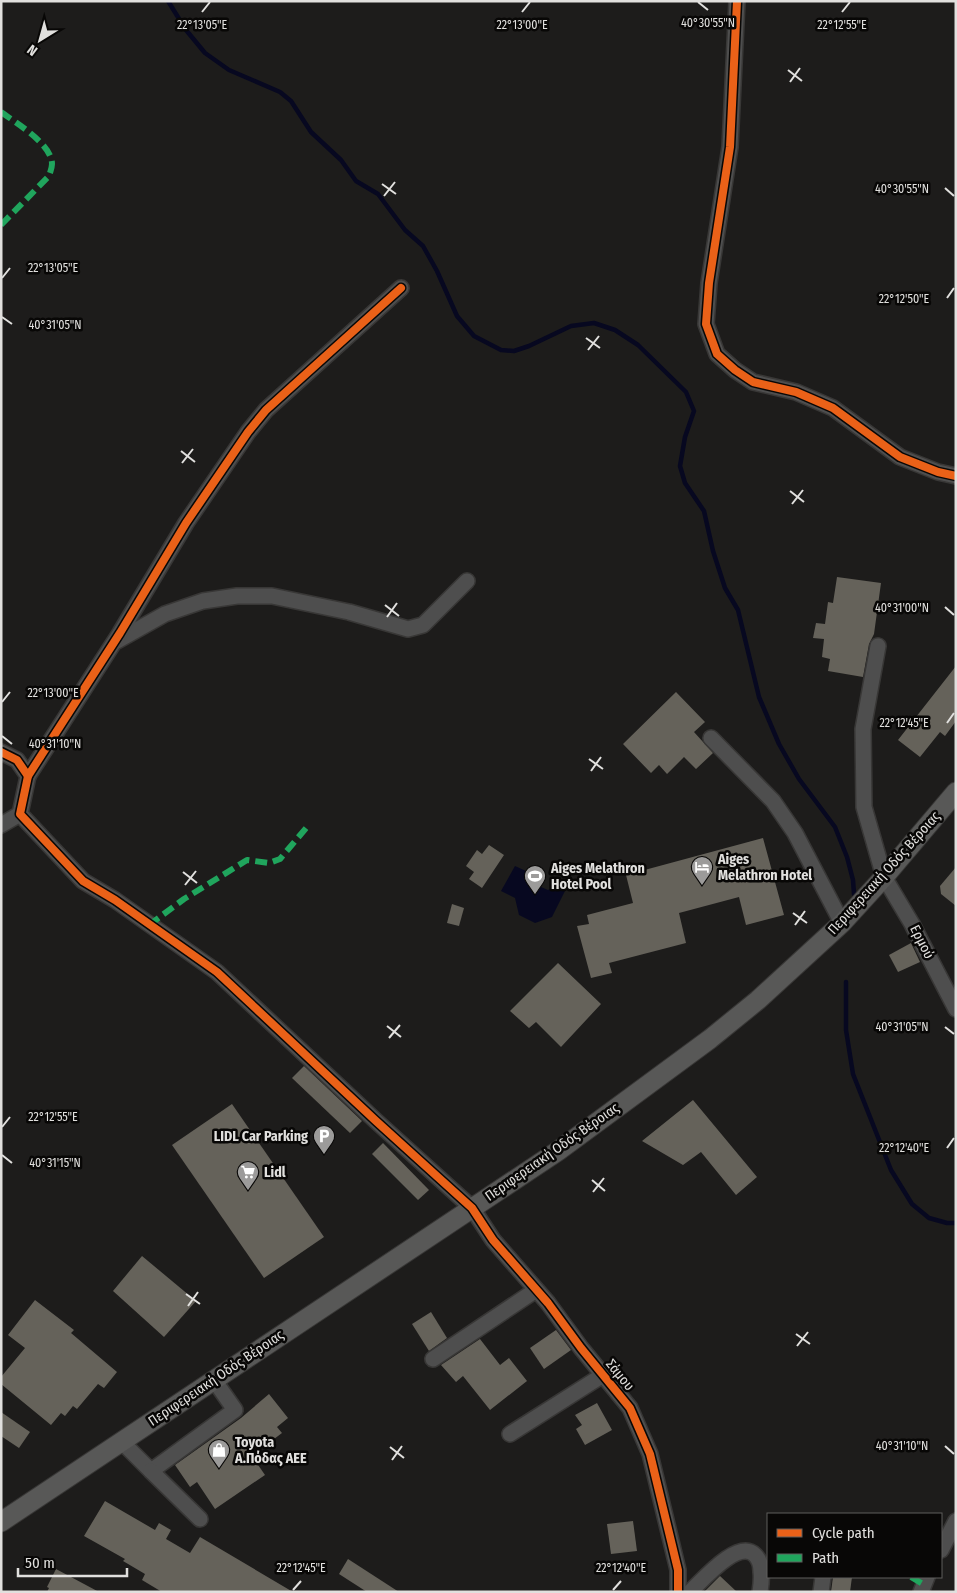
<svg xmlns="http://www.w3.org/2000/svg" width="957" height="1593" font-family="'Fira Sans Condensed',sans-serif">
<style>
.water{fill:#070820}
.lines{fill:none;stroke-linecap:round;stroke-linejoin:round}
.stream{stroke:#070820;stroke-width:4.5}
.building{fill:#65625a}
.minor-casing{stroke:#383736;stroke-width:18}
.major-casing{stroke:#383736;stroke-width:21}
.minor{stroke:#4e4e4e;stroke-width:15}
.major{stroke:#585857;stroke-width:19}
.quiet{stroke:#20a55d;stroke-width:6;stroke-dasharray:12 6;stroke-linecap:butt}
.cycleway-casing{stroke:#080706;stroke-width:11}
.cycleway{stroke:#ea6118;stroke-width:8}
.ticks{fill:none;stroke:#e1e0de;stroke-width:2}
.labels{text-anchor:middle;dominant-baseline:central;stroke-width:5;stroke-linejoin:round;paint-order:stroke}
.poi-label{font-size:14px;font-weight:bold;fill:#e1e0de;stroke:#080706;text-anchor:start}
.street-label{font-size:14px;fill:#e1e0de;stroke:#080706}
.ticks-label{font-size:12px;text-anchor:middle;fill:#e1e0de;stroke:#080706;stroke-width:5;stroke-linejoin:round;paint-order:stroke}
</style>
<rect width="100%" height="100%" fill="#1d1c1b"/>
<path class="water" d="M515,866L539,877L541,887L548,890L555,885L565,891L552,917L535,923L519,915L515,898L501,891Z"/>
<g class="lines">
<g class="stream">
<path d="M168,1L186,30L205,53L229,70L280,92L291,101L311,132L341,160L356,181L378,194L405,230L423,246L437,271L457,316L474,336L501,350L514,351L529,346L571,326L594,323L615,330L638,345L686,392L694,411L685,437L680,466L685,483L704,511L713,551L725,588L738,610L759,697L779,744L799,779L835,827L847,857L853,880L854,894"/>
<path d="M846,982V1030L853,1074L891,1170L912,1204L929,1218L947,1223H956"/>
</g>
</g>
<g class="building">
<path d="M837,577L881,583L874,634L869,644L863,677L828,671L830,659L822,657L824,639L813,638L816,623L825,624L828,602L833,603Z"/>
<path d="M956,666V721L945,736L940,732L920,757L898,740Z"/>
<path d="M676,692L705,722L694,732L713,753L696,769L684,757L667,774L659,765L651,773L623,744Z"/>
<path d="M763,838L784,915L746,925L739,897L679,913L686,943L609,963L612,973L591,978L577,926L589,924L587,915L633,903L626,875Z"/>
<path d="M489,845L504,855L482,888L469,879L474,872L466,866L477,850L482,854Z"/>
<path d="M956,867V906L941,894L940,886Z"/>
<path d="M452,904L464,908L459,926L447,923Z"/>
<path d="M911,943L920,962L898,972L889,955Z"/>
<path d="M558,963L601,1004L561,1047L536,1022L529,1028L510,1011Z"/>
<path d="M304,1066L362,1121L350,1133L292,1078Z"/>
<path d="M693,1100L757,1177L736,1195L701,1152L683,1165L642,1141Z"/>
<path d="M232,1104L324,1237L264,1278L172,1145Z"/>
<path d="M383,1143L429,1190L418,1200L372,1154Z"/>
<path d="M142,1256L196,1301L164,1337L113,1291Z"/>
<path d="M35,1300L74,1330L71,1333L117,1372L104,1388L98,1384L77,1409L73,1406L65,1416L61,1413L51,1425L1,1384V1377L25,1348L8,1335Z"/>
<path d="M431,1312L447,1338L429,1351L412,1324Z"/>
<path d="M556,1330L571,1350L544,1369L530,1348Z"/>
<path d="M480,1339L500,1365L509,1358L527,1381L490,1410L463,1376L456,1382L441,1365Z"/>
<path d="M269,1394L288,1418L277,1427L282,1433L270,1442L266,1437L247,1449L265,1475L215,1509L197,1482L190,1487L175,1465L241,1418Z"/>
<path d="M597,1403L612,1430L585,1445L576,1429L582,1425L575,1415Z"/>
<path d="M1,1412L30,1432L19,1448L1,1436Z"/>
<path d="M105,1501L155,1530L159,1523L171,1530L166,1539L190,1553L200,1537L293,1592H162L142,1580L145,1574L123,1561L125,1559L84,1536Z"/>
<path d="M633,1521L637,1551L611,1554L607,1524Z"/>
<path d="M348,1559L399,1592H367L339,1574Z"/>
<path d="M56,1569L99,1592H47L49,1588L47,1587Z"/>
<path d="M720,1576L737,1592H704Z"/>
<path d="M833,1577H852L850,1592H831Z"/>
</g>
<g class="lines">
<g class="minor-casing">
<g id="minor">
<path d="M737,1L730,147L709,283L706,324L717,354L735,370L753,382L796,392L833,408L900,457L938,472L956,476"/>
<path d="M117,641L165,614L203,601L237,596H272L349,612L408,629L423,625L467,581"/>
<path d="M878,646L863,729L864,807L884,877L912,924L956,1009"/>
<path d="M711,738L773,801L795,833L842,923"/>
<path d="M1,752L17,760L28,776L20,814L83,881L115,900L217,972L376,1121L472,1208L493,1240L548,1303L581,1348L630,1408L650,1454L678,1570V1592"/>
<path d="M28,776L120,633L186,523L248,432L266,410L401,288"/>
<path d="M1,825L20,814"/>
<path d="M433,1359L536,1290"/>
<path d="M510,1434L603,1375"/>
<path d="M122,1442L151,1471L235,1410L214,1380"/>
<path d="M151,1471L200,1519"/>
<path d="M941,1550L956,1521"/>
<path d="M690,1592C702,1581 738,1538 755,1555C759,1559 761,1566 761,1572C762,1579 761,1585 760,1592"/>
<path d="M821,1592L823,1577"/>
<path d="M921,1592L927,1577"/>
</g>
</g>
<g class="major-casing">
<path id="major" d="M1,1522L558,1151L710,1039L758,1000L842,923L884,877L956,792"/>
</g>
<use href="#minor" class="minor"/>
<use href="#major" class="major"/>
<g class="quiet">
<path d="M1,112C16,123 52,144 52,164C52,168 50,173 49,176L1,225"/>
<path d="M149,925L184,899L247,860L269,863L280,859L307,827"/>
<path d="M911,1577L923,1584"/>
</g>
<g class="cycleway-casing">
<g id="cycleway">
<path d="M737,1L730,147L709,283L706,324L717,354L735,370L753,382L796,392L833,408L900,457L938,472L956,476"/>
<path d="M1,752L17,760L28,776L20,814L83,881L115,900L217,972L376,1121L472,1208L493,1240L548,1303L581,1348L630,1408L650,1454L678,1570V1592"/>
<path d="M28,776L120,633L186,523L248,432L266,410L401,288"/>
</g>
</g>
<use href="#cycleway" class="cycleway"/>
</g>
<path class="ticks" d="M698,2L708,10M202,12L210,2M522,12L530,2M842,12L850,2M788,70L802,81M790,82L800,68M382,184L396,194M945,188L954,196M384,196L395,182M2,278L10,268M947,298L954,288M2,317L12,324M586,338L600,348M588,350L599,336M181,451L195,462M182,463L193,449M790,491L804,502M792,504L803,490M385,605L399,616M945,607L954,615M387,617L397,603M2,702L10,692M947,723L954,713M2,736L12,744M589,759L603,769M591,771L601,757M183,872L197,883M185,885L196,871M793,913L807,923M795,925L805,911M387,1026L401,1037M945,1027L954,1034M389,1038L400,1025M2,1127L10,1117M947,1148L954,1138M2,1155L12,1163M592,1180L605,1191M593,1192L604,1178M186,1294L200,1304M188,1306L198,1292M796,1334L810,1344M797,1346L808,1332M945,1446L954,1454M390,1447L404,1458M392,1460L402,1446M293,1590L301,1581M613,1590L621,1581"/>
<defs>
<g id="hotel-pin" transform="scale(1.125)"><path d="M0 17L-7.5 6A9.5 9.5 0 1 1 7.5 6Z" fill="#9c9b9a" stroke="#080706"/><path d="M-6-4.5h1.5V1H6V5H4.5V3h-9V5H-6ZM-4 0a1.8 1.8 0 1 1 3.6 0ZM.5 0V-2.5h3Q6-2.5 6 0Z" fill="#fff"/></g>
<g id="stadium-pin" transform="scale(1.125)"><path d="M0 17L-7.5 6A9.5 9.5 0 1 1 7.5 6Z" fill="#9c9b9a" stroke="#080706"/><path d="M0-5a6.5 5 0 1 0 0 10a6.5 5 0 1 0 0-10ZM-3.5-1.8h7v3.6h-7Z" fill="#fff"/></g>
<g id="parking-pin" transform="scale(1.125)"><path d="M0 17L-7.5 6A9.5 9.5 0 1 1 7.5 6Z" fill="#9c9b9a" stroke="#080706"/><path d="M-3.5-5.5H1a3.5 3.5 0 0 1 0 7H-1V5.5H-3.5ZM-1-3.4V-.6H.8a1.4 1.4 0 0 0 0-2.8Z" fill="#fff"/></g>
<g id="supermarket-pin" transform="scale(1.125)"><path d="M0 17L-7.5 6A9.5 9.5 0 1 1 7.5 6Z" fill="#9c9b9a" stroke="#080706"/><path d="M-6-5.5h2.5l.6 2H6L4.5 2H-2.5L-4.4-4H-6ZM-1.5 3.2a1.3 1.3 0 1 0 .1 0ZM3 3.2a1.3 1.3 0 1 0 .1 0Z" fill="#fff"/></g>
<g id="shop-pin" transform="scale(1.125)"><path d="M0 17L-7.5 6A9.5 9.5 0 1 1 7.5 6Z" fill="#9c9b9a" stroke="#080706"/><path d="M-5-2.5h2.3a2.7 3.5 0 0 1 5.4 0H5L5.5 6h-11ZM-1.5-2.5h3a1.5 2.3 0 0 0-3 0Z" fill="#fff"/></g>
</defs>
<g fill-rule="evenodd">
<use href="#hotel-pin" x="702" y="867"/>
<use href="#stadium-pin" x="535" y="876"/>
<use href="#parking-pin" x="324" y="1136"/>
<use href="#supermarket-pin" x="248" y="1172"/>
<use href="#shop-pin" x="219" y="1450"/>
</g>
<g class="labels">
<g class="poi-label">
<text x="718" y="859">Aiges<tspan x="718" dy="16">Melathron Hotel</tspan></text>
<text x="551" y="868">Aiges Melathron<tspan x="551" dy="16">Hotel Pool</tspan></text>
<text x="308" y="1136" text-anchor="end">LIDL Car Parking</text>
<text x="264" y="1172">Lidl</text>
<text x="235" y="1442">Toyota<tspan x="235" dy="16">Α.Πόδας ΑΕΕ</tspan></text>
</g>
<g class="street-label">
<text transform="translate(884 873) rotate(-48)">Περιφερειακή Οδός Βέροιας</text>
<text transform="translate(922 942) rotate(63)">Ερμού</text>
<text transform="translate(552 1152) rotate(-35)">Περιφερειακή Οδός Βέροιας</text>
<text transform="translate(620 1375) rotate(51)">Σάμου</text>
<text transform="translate(216 1378) rotate(-34)">Περιφερειακή Οδός Βέροιας</text>
</g>
</g>
<g class="ticks-label">
<text x="708" y="27">40°30'55"N</text>
<text x="202" y="29">22°13'05"E</text>
<text x="522" y="29">22°13'00"E</text>
<text x="842" y="29">22°12'55"E</text>
<text x="902" y="193">40°30'55"N</text>
<text x="53" y="272">22°13'05"E</text>
<text x="904" y="303">22°12'50"E</text>
<text x="55" y="329">40°31'05"N</text>
<text x="902" y="612">40°31'00"N</text>
<text x="53" y="697">22°13'00"E</text>
<text x="904" y="727">22°12'45"E</text>
<text x="55" y="748">40°31'10"N</text>
<text x="902" y="1031">40°31'05"N</text>
<text x="53" y="1121">22°12'55"E</text>
<text x="904" y="1152">22°12'40"E</text>
<text x="55" y="1167">40°31'15"N</text>
<text x="902" y="1450">40°31'10"N</text>
<text x="301" y="1572">22°12'45"E</text>
<text x="621" y="1572">22°12'40"E</text>
</g>
<rect width="957" height="1593" fill="none" stroke="#e1e0de" stroke-width="5"/>
<rect x="767" y="1513" width="175" height="65" fill="#080706" stroke="#5f5e5c"/>
<rect x="777" y="1529" width="25" height="8" fill="#ea6118" stroke="#5f5e5c"/>
<text x="812" y="1538" font-size="15" fill="#e1e0de">Cycle path</text>
<rect x="777" y="1554" width="25" height="8" fill="#20a55d" stroke="#5f5e5c"/>
<text x="812" y="1563" font-size="15" fill="#e1e0de">Path</text>
<g transform="translate(40 40) rotate(217)" stroke="#080706" stroke-width="4" paint-order="stroke">
<path d="M0-4L9 19L0 12L-9 19Z" fill="#e1e0de"/>
<text y="-8" font-size="14" font-weight="bold" text-anchor="middle" fill="#e1e0de">N</text>
</g>
<path d="M18 1568v8h109v-8" fill="none" stroke="#e1e0de" stroke-width="2.5"/>
<text x="25" y="1568" font-size="15" fill="#e1e0de" stroke="#080706" stroke-width="4" paint-order="stroke">50 m</text>
</svg>
